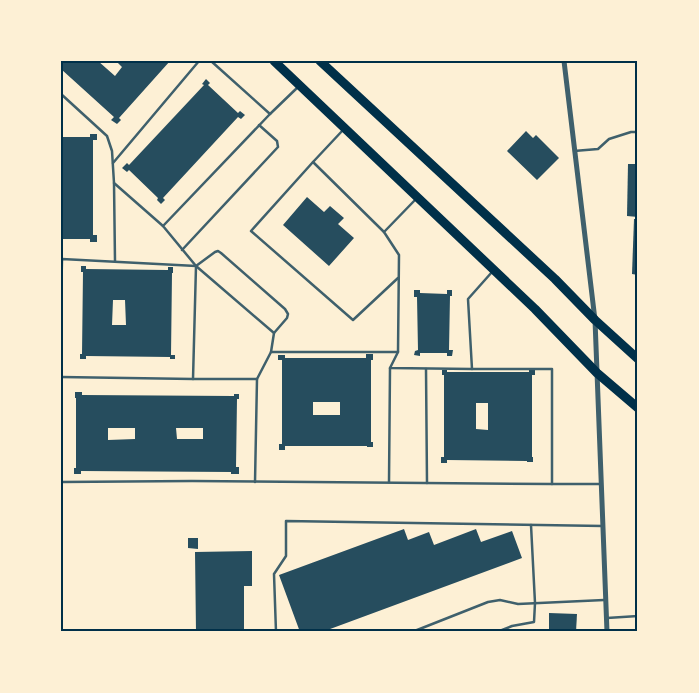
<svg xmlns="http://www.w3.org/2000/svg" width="699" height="693" font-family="'IBM Plex Serif',serif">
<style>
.building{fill:#264d5e;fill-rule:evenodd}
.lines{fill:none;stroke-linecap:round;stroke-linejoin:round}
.service{stroke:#3f606c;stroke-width:2.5}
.minor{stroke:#3f606c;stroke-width:5}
.trunk{stroke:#003049;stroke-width:9}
.neatline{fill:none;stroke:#003049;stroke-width:2}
</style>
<rect width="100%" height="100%" fill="#fdf0d5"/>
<g class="building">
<path d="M61,61H98L115,76L122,67L116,61H170L119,118L121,120L117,124L111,120L114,117L61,69Z"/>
<path d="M206,79L210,83L208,85L238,113L240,111L245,115L241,119L238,117L163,198L165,200L161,204L157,200L158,198L129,170L127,172L122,168L127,163L129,165L204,85L202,84Z"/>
<path d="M526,131L533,138L536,135L559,158L537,180L507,151Z"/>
<path d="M90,134H97V140H93V235H97V242H90V239H61V137H90Z"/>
<path d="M628,164H638V217L627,216Z"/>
<path d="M307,197L324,212L330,206L344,218L338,224L354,238L329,266L283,225Z"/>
<path d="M634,219H638V275L632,274Z"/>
<path d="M81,266H86V269L168,270V267H173V273H172L171,355H175V359H170V357L86,356V359H80V354H82L83,272H81ZM113,300H125L126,325H112Z"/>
<path d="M414,290H420V293L447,294V290H452V296H450L449,350H453L452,356H447V353H420V356L414,355L415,351L418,350L417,297H414Z"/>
<path d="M366,354H373V360H371V442H373V447H367V446H285V450H279V444H282V360H278V355H285V358H366ZM313,402H340V415H313Z"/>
<path d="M529,369H535V375H532V457H533V462H527V461L447,460V463H441V457H444V375H442V370H447V372H529ZM476,403H488V430L476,429Z"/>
<path d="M75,392H82V395L234,396V394H239V399H237L236,467H239V474H231V472L81,471V474H74V468H76V398H75ZM108,428H135V439L108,440ZM176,428H203V439H177Z"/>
<path d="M404,529L408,540L429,532L434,545L476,529L481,542L512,531L522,558L322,632H300L279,575Z"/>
<path d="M188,538H198V549L188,548Z"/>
<path d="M252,551V586H244V632H196L195,552Z"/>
<path d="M549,613L577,614L576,632H549Z"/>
</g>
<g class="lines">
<g class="service">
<path d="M211,61L270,114L163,226L196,266L193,379H257L271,352H398L399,255L384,232L416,199"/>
<path d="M61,94L107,136L112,151L114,183L163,226"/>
<path d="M270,114L298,87"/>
<path d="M343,130L313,162L384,232"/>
<path d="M574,151L598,149L609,139L631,132H638"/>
<path d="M313,162L251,231L353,320L398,278"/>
<path d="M113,163L199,61"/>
<path d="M114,183L115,261"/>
<path d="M182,250L278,147L277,141L259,125"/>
<path d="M196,266L215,252L218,251L221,253L285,309L288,314L287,318L274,333"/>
<path d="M61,306L62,259L196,266L274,333L271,352"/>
<path d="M398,352L390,368L472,369L468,299L492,272"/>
<path d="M426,369L427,483"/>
<path d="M472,369H552V484H601"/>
<path d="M61,377L193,379"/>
<path d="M61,482L192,481L552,484"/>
<path d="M255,482L257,379"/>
<path d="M389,482L390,368"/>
<path d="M638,510V517"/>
<path d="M607,618L638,616"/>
<path d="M276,632L274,574L286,556V521L603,526"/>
<path d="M412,632L488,602L500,600L518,604L604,600"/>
<path d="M497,632L512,626L534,622L535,603L531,525"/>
</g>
<path class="minor" d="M564,61L595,320L607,632"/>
<g class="trunk">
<path d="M274,61L535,309L597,373L638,408"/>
<path d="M320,61L555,279L595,320L638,359"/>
</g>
</g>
<rect width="699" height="693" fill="none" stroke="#fdf0d5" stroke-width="125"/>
<rect x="62" y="62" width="574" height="568" class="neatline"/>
</svg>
